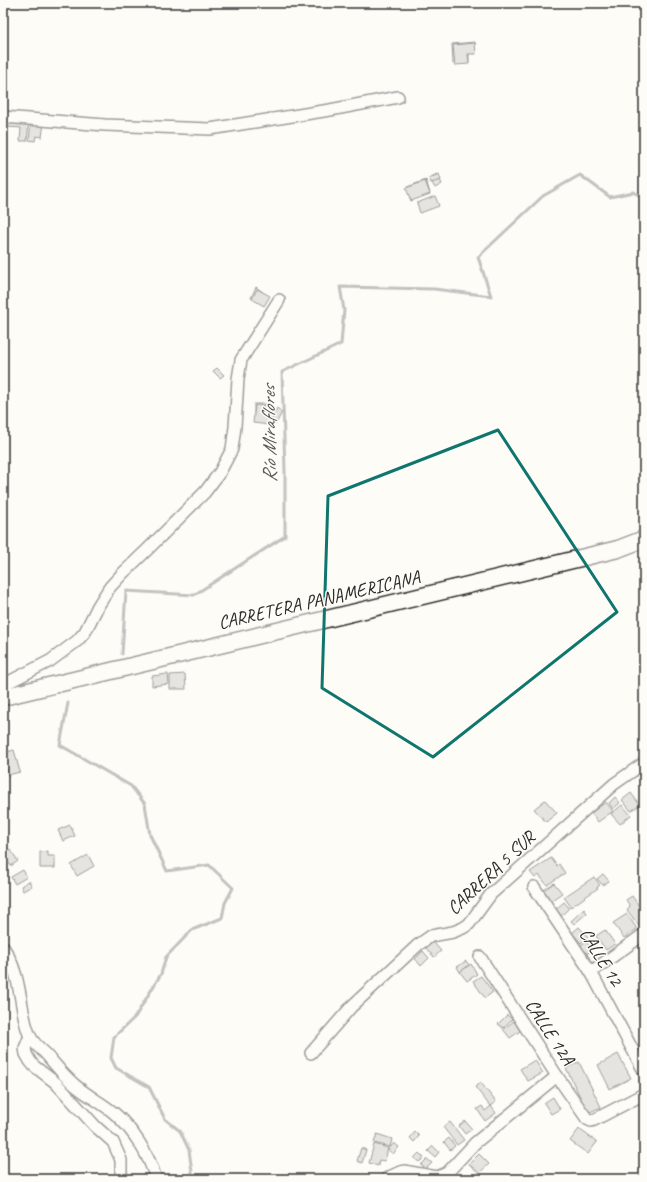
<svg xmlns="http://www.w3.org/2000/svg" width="647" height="1182" font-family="Caveat,sans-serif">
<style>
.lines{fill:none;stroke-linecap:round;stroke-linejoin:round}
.stream{stroke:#7e7d7b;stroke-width:3}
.building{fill:#c9c8c4;stroke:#2b2b2b}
.minor-casing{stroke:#2b2b2b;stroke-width:14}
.highway-casing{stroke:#2b2b2b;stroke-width:19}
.minor{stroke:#fdfcf7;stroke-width:11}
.highway{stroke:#fdfcf7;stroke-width:16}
.marked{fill:none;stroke:#0f766e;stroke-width:3;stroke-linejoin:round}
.labels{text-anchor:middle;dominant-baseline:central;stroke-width:3;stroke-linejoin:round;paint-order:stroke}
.street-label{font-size:19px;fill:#2b2b2b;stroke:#fdfcf7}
.water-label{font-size:20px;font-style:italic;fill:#5b5b5a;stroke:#fdfcf7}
</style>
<rect width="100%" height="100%" fill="#fdfcf7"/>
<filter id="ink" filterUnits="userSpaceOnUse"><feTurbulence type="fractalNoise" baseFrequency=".025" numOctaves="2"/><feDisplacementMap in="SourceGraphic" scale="8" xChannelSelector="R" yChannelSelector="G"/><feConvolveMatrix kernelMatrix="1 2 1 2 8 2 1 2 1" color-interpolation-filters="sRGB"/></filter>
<g filter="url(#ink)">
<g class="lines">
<g class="stream">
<path d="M122,654L126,591L194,595L285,536V471L282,372L341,344L344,310L340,287L434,289L491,296L478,257L543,196L580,175L610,197L633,192L644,198"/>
<path d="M68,703L60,745L131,786L145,804L150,835L167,871L209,865L233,888L225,903L222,918L192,930L166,957L161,974L135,1017L114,1037L111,1058L116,1068L149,1087L165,1119L180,1131L189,1150L193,1179"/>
</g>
</g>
<g class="building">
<path d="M475,42V53H469V63L453,64L452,44Z"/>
<path d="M475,43L476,54H468L469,64L455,65L453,45Z"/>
<path d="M3,119L29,122L27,141H20L21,128L7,127L6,140H3Z"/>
<path d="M31,122L44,123L42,137L36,136L35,141L29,140Z"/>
<path d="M437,174L442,184L435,188L429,178Z"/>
<path d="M439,174L441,180L431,183L429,178Z"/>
<path d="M426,180L430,193L411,200L407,187Z"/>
<path d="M425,181L430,194L411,201L406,188Z"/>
<path d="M435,196L439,206L420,213L417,203Z"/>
<path d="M256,287L268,296L263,305L251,298Z"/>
<path d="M257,289L270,296L264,306L252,299Z"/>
<path d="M217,368L224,375L220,378L213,371Z"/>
<rect x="254" y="404" width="15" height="14"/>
<path d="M255,405L269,406L270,425L253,423Z"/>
<path d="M277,408L282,412L276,424L271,421Z"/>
<path d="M168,674L169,684L152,686V676Z"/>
<path d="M185,674L186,689H170V675Z"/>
<path d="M14,750L20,772L8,775L3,753Z"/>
<path d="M631,793L640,805L631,811L622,800Z"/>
<path d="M615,797L620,803L613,809L609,803Z"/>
<path d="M545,800L557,813L546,822L534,809Z"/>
<path d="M606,802L613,811L598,822L591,813Z"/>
<path d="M622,805L631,815L620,824L611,814Z"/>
<path d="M70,825L75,836L63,841L58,830Z"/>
<path d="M10,849L18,861L11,866L3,855Z"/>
<path d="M48,851V856H55V868H40V852Z"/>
<path d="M88,855L94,866L77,876L71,865Z"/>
<path d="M551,858L557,866L559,864L565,873L547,885L539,875L535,878L530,872Z"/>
<path d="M23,870L27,877L15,884L11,877Z"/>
<path d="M603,874L609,881L603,885L597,879Z"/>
<path d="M594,877L600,885L597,887L598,888L571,907L564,897Z"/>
<path d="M29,881L32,886L23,891L21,886Z"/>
<path d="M554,883L562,893L549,902L542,891Z"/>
<path d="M632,896L644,913V923L639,926L627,910L630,906L626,900Z"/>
<path d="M564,902L569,908L561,916L555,910Z"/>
<path d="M584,909L587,913L574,924L571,921Z"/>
<path d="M627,914L637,929L624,938L613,923Z"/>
<path d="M579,927L588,937L581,943L572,933Z"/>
<path d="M605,930L615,944L606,950L596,936Z"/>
<path d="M586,941L592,950L584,956L578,947Z"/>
<path d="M433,942L441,951L434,957L426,948Z"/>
<path d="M423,951L429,958L421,966L415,959Z"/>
<path d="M466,961L469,965L460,972L457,967Z"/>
<path d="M471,964L477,974L467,981L460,972Z"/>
<path d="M481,976L493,992L485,998L473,981Z"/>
<path d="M507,1015L512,1019L503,1028L498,1024Z"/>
<path d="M514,1021L520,1031L510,1038L503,1029Z"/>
<path d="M618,1054L631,1078L610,1089L598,1065Z"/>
<path d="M535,1060L543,1073L528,1081L520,1069Z"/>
<path d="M579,1062L601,1107L588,1113L566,1068Z"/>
<path d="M481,1083L496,1102L490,1106L475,1087Z"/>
<path d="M553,1097L560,1109L551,1114L544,1103Z"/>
<path d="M482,1106L485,1111L491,1106L496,1113L485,1121L477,1109Z"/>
<path d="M465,1121L472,1129L465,1134L459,1126Z"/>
<path d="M450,1122L464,1140L457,1145L443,1127Z"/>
<path d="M579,1129L597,1142L588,1154L570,1141Z"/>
<path d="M415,1132L419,1136L414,1142L410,1138Z"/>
<path d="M377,1134L392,1139L390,1147L374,1143Z"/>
<path d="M449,1138L455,1146L450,1150L444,1142Z"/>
<path d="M394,1143L399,1147L393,1154L388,1150Z"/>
<path d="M374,1144L388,1148L385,1161L379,1160L378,1166L369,1163Z"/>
<path d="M433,1146L439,1152L435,1157L428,1151Z"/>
<path d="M361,1148L366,1150L362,1163L357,1161Z"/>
<path d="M419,1153L424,1158L419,1162L414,1158Z"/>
<path d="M479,1154L489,1164L479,1173L469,1164Z"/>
<path d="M427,1159L432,1163L426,1169L421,1165Z"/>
</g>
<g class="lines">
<g class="minor-casing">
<g id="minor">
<path d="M3,117L105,125L210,129L330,110L398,97"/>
<path d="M3,685L50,661L77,641L85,632L98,606L110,587L122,574L148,549L205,492L220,472L232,449L235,427L238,379L241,360L279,300"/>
<path d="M534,887L591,972L644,1071"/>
<path d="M3,947C16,966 19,988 23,1011C25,1021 27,1034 34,1042C38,1047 43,1051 47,1055C56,1066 65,1077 76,1086C88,1096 102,1103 114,1113C133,1129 149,1155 156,1179"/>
<path d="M480,957L557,1076L587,1119L591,1121L594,1120L644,1094"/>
<path d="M591,972L644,934"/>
<path d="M30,1036L25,1048L26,1054L30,1061L34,1066L56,1083L95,1126L113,1142L121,1160V1179"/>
<path d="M311,1053L352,1006L418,945L431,936L453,932L463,928L469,924L491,894L614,784L644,763"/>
<path d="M387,1178L400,1172L404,1171L437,1177L447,1173L475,1143L557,1076"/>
</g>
</g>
<g class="highway-casing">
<path id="highway" d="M3,697L618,549L644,539"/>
</g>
<use href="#minor" class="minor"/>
<use href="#highway" class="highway"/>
</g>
</g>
<path d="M0 0H647V1182H0ZM498,430L617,612L433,757L322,688L328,496Z" fill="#fdfcf7" fill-opacity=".55" fill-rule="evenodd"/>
<path class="marked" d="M498,430L617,612L433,757L322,688L328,496Z"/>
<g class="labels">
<g class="street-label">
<text transform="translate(319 600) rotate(-13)">CARRETERA PANAMERICANA</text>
<text transform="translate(491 873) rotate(-43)">CARRERA 5 SUR</text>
<text transform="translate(601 957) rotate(58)">CALLE 12</text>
<text transform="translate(550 1032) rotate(57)">CALLE 12A</text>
</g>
<g class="water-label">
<text transform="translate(269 434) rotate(-91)">Río Miraflores</text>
</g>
</g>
<rect width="647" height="1182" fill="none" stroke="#fdfcf7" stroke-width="16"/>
<rect x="8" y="8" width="631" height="1166" fill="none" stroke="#2b2b2b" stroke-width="1.5" filter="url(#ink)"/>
</svg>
